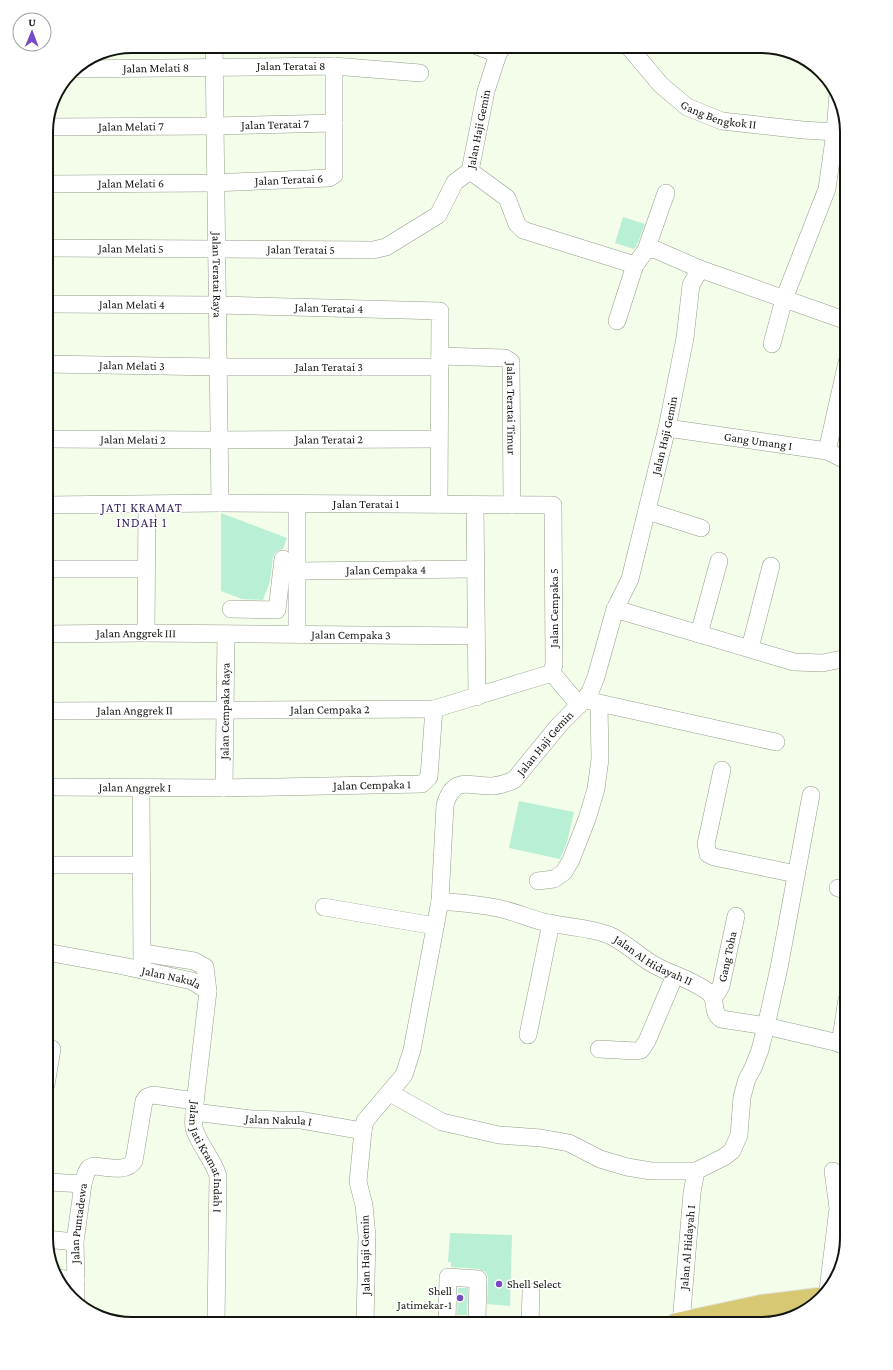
<svg xmlns="http://www.w3.org/2000/svg" width="893" height="1370" font-family="'Crimson Pro',serif">
<style>
.built{fill:#e5f3da}
.building{fill:#b9efd5}
.lines{fill:none;stroke-linecap:round;stroke-linejoin:round}
.minor-casing{stroke:#949d8c;stroke-width:18}
.major-casing{stroke:#e3e3e2;stroke-width:24}
.minor{stroke:#fff;stroke-width:17}
.major{stroke:#d7c873;stroke-width:22}
.poi-dot{fill:#774bc3;stroke:#fff;stroke-width:1.5}
.labels{text-anchor:middle;dominant-baseline:central;stroke-width:3;stroke-linejoin:round;paint-order:stroke}
.street-label{font-size:12px;fill:#12160f;stroke:#fff}
.poi-label{font-size:12px;fill:#12160f;stroke:#fff;text-anchor:start}
.neighbourhood-label{font-size:13px;letter-spacing:1px;fill:#38245e;stroke:#fff}
.rim{fill:none;stroke:#12160f;stroke-width:2}
</style>
<rect width="100%" height="100%" fill="#f3fdea"/>
<path class="built" d="M88,1311L144,1318L145,1324H126Z"/>
<g class="building">
<path d="M623,217L645,224L637,245L634,249L615,243Z"/>
<path d="M221,513L287,538L283,549L279,550L275,553L273,557L270,581L263,600L242,599L221,591Z"/>
<path d="M519,801L574,812L567,842L560,859L509,848Z"/>
<path d="M450,1233L512,1235L510,1306L487,1304L488,1279L487,1274L484,1271L479,1269L451,1267V1262H448Z"/>
<path d="M458,1288H468L467,1315H457Z"/>
</g>
<g class="lines">
<g class="minor-casing">
<g id="minor">
<path id="s1" d="M214,46L220,503"/>
<path d="M477,46L498,54"/>
<path id="s2" d="M628,46L661,85L687,107L722,121L803,130L835,132"/>
<path d="M334,66L420,73"/>
<path id="s3" d="M46,127L215,126L334,123"/>
<path d="M470,171L507,198L517,224L523,230L635,265"/>
<path id="s4" d="M46,184L212,183L329,178L334,175V66L75,69"/>
<path id="s5" d="M46,248L373,250L386,247L438,215L455,182L470,171L486,91L498,54L503,46"/>
<path d="M646,250L666,193"/>
<path id="s6" d="M46,304L217,305L440,311L439,504"/>
<path d="M617,321L635,265L646,250L654,249L700,269"/>
<path d="M772,344L784,299L827,189L835,132L838,94"/>
<path id="s7" d="M440,356L505,358L511,362L512,505"/>
<path id="s8" d="M46,364L218,367H440"/>
<path id="s9" d="M667,428L827,451L847,461"/>
<path id="s10" d="M46,439L209,440L439,439"/>
<path d="M827,451L847,362"/>
<path d="M297,504V634"/>
<path d="M475,505L477,697"/>
<path d="M647,511L701,528"/>
<path d="M46,569H146"/>
<path id="s11" d="M297,571L475,569"/>
<path d="M231,609L277,610L283,559"/>
<path d="M615,609L794,662L823,663L847,658"/>
<path d="M146,633L147,505"/>
<path id="s12" d="M46,634L143,633L476,636"/>
<path d="M699,634L719,561"/>
<path d="M750,648L771,566"/>
<path d="M552,673L579,705"/>
<path d="M590,701L776,742"/>
<path id="s13" d="M46,711L434,709"/>
<path d="M722,770L706,844L708,854L714,857L796,874"/>
<path id="s14" d="M46,787L224,788L422,784L429,777L434,709L552,673L554,664L553,505L220,503L46,505"/>
<path d="M141,788L142,970"/>
<path id="s15" d="M224,788L226,634"/>
<path d="M46,865H141"/>
<path d="M538,881L554,879L564,872L571,860L587,819L596,789L600,759L599,704"/>
<path d="M838,888L847,891"/>
<path id="s16" d="M440,901C459,903 478,904 497,908C513,911 528,918 544,922C565,927 589,927 609,935C627,943 640,958 658,967C674,975 692,980 707,991C719,999 710,1011 721,1019L766,1026L847,1045"/>
<path d="M324,907L435,926"/>
<path id="s17" d="M46,952L123,966L192,981L208,991"/>
<path id="s18" d="M143,953L194,961L205,967L208,991L194,1112C194,1117 193,1123 194,1128C199,1145 213,1159 218,1176L216,1324"/>
<path id="s19" d="M713,996L717,993L721,986L736,916"/>
<path d="M528,1035L551,923"/>
<path d="M840,1044L847,999"/>
<path d="M599,1049L636,1051L641,1050L647,1041L675,975"/>
<path d="M46,1085L52,1049"/>
<path d="M390,1093L442,1122L499,1135L541,1138L569,1143L600,1159L627,1167L651,1171H696L724,1157L732,1151L739,1135L742,1097L747,1079L753,1068L760,1050L766,1026L779,968L811,795"/>
<path id="s20" d="M194,1112L251,1119L279,1120H300L363,1131"/>
<path d="M46,1180L49,1182L83,1184"/>
<path d="M46,1239L75,1242"/>
<path id="s21" d="M56,1278L76,1280L75,1242L83,1184L86,1173L89,1168L94,1166C106,1167 127,1173 134,1161L144,1101L147,1097L153,1095L195,1101"/>
<path d="M76,1280V1299"/>
<path d="M828,1290L838,1208L833,1171"/>
<path id="s22" d="M681,1323L692,1193L696,1171"/>
<path id="s23" d="M365,1324L367,1236L364,1205L358,1182L363,1131L365,1121L404,1075L412,1050L440,901L445,805C454,774 470,787 493,786C501,785 507,783 514,780L560,724L584,700L590,692L596,677L615,609L630,579L667,428L685,338L691,285L700,269L847,321"/>
<path d="M447,1324L448,1277L478,1279L477,1320L482,1324"/>
<path d="M530,1324L531,1292"/>
</g>
</g>
<g class="major-casing">
<path id="major" d="M677,1324L761,1306L818,1299"/>
</g>
<use href="#minor" class="minor"/>
<use href="#major" class="major"/>
</g>
<g class="poi-dot">
<circle cx="499" cy="1284" r="4"/>
<circle cx="460" cy="1298" r="4"/>
</g>
<g class="labels">
<g class="street-label">
<text x="291" y="66">Jalan Teratai 8</text>
<text transform="translate(156 68) rotate(-1)">Jalan Melati 8</text>
<text stroke="none"><textPath href="#s2" startOffset="118">Gang Bengkok II</textPath></text>
<text stroke="none"><textPath href="#s3" startOffset="229">Jalan Teratai 7</textPath></text>
<text stroke="none"><textPath href="#s3" startOffset="85">Jalan Melati 7</textPath></text>
<text stroke="none"><textPath href="#s5" startOffset="500">Jalan Haji Gemin</textPath></text>
<text stroke="none"><textPath href="#s4" startOffset="243">Jalan Teratai 6</textPath></text>
<text stroke="none"><textPath href="#s4" startOffset="85">Jalan Melati 6</textPath></text>
<text stroke="none"><textPath href="#s5" startOffset="85">Jalan Melati 5</textPath></text>
<text stroke="none"><textPath href="#s5" startOffset="255">Jalan Teratai 5</textPath></text>
<text stroke="none"><textPath href="#s1" startOffset="229">Jalan Teratai Raya</textPath></text>
<text stroke="none"><textPath href="#s6" startOffset="86">Jalan Melati 4</textPath></text>
<text stroke="none"><textPath href="#s6" startOffset="283">Jalan Teratai 4</textPath></text>
<text stroke="none"><textPath href="#s8" startOffset="86">Jalan Melati 3</textPath></text>
<text stroke="none"><textPath href="#s8" startOffset="283">Jalan Teratai 3</textPath></text>
<text stroke="none"><textPath href="#s7" startOffset="119">Jalan Teratai Timur</textPath></text>
<text stroke="none"><textPath href="#s23" startOffset="1004">Jalan Haji Gemin</textPath></text>
<text stroke="none"><textPath href="#s10" startOffset="87">Jalan Melati 2</textPath></text>
<text stroke="none"><textPath href="#s10" startOffset="283">Jalan Teratai 2</textPath></text>
<text stroke="none"><textPath href="#s9" startOffset="92">Gang Umang I</textPath></text>
<text x="366" y="504">Jalan Teratai 1</text>
<text stroke="none"><textPath href="#s11" startOffset="89">Jalan Cempaka 4</textPath></text>
<text transform="translate(554 608) rotate(-90)">Jalan Cempaka 5</text>
<text stroke="none"><textPath href="#s12" startOffset="90">Jalan Anggrek III</textPath></text>
<text stroke="none"><textPath href="#s12" startOffset="305">Jalan Cempaka 3</textPath></text>
<text stroke="none"><textPath href="#s13" startOffset="284">Jalan Cempaka 2</textPath></text>
<text stroke="none"><textPath href="#s13" startOffset="89">Jalan Anggrek II</textPath></text>
<text stroke="none"><textPath href="#s15" startOffset="77">Jalan Cempaka Raya</textPath></text>
<text stroke="none"><textPath href="#s23" startOffset="668">Jalan Haji Gemin</textPath></text>
<text stroke="none"><textPath href="#s14" startOffset="326">Jalan Cempaka 1</textPath></text>
<text stroke="none"><textPath href="#s14" startOffset="89">Jalan Anggrek I</textPath></text>
<text stroke="none"><textPath href="#s19" startOffset="43">Gang Toha</textPath></text>
<text stroke="none"><textPath href="#s16" startOffset="224">Jalan Al Hidayah II</textPath></text>
<text stroke="none"><textPath href="#s17" startOffset="128">Jalan Nakula</textPath></text>
<text stroke="none"><textPath href="#s20" startOffset="85">Jalan Nakula I</textPath></text>
<text stroke="none"><textPath href="#s18" startOffset="258">Jalan Jati Kramat Indah I</textPath></text>
<text stroke="none"><textPath href="#s21" startOffset="77">Jalan Puntadewa</textPath></text>
<text stroke="none"><textPath href="#s22" startOffset="76">Jalan Al Hidayah I</textPath></text>
<text transform="translate(365 1255) rotate(-91)">Jalan Haji Gemin</text>
</g>
<g class="poi-label">
<text x="507" y="1284">Shell Select</text>
<text x="452" y="1291" text-anchor="end">Shell<tspan x="452" dy="14">Jatimekar-1</tspan></text>
</g>
<g class="neighbourhood-label">
<text x="142" y="507">JATI KRAMAT<tspan x="142" dy="15">INDAH 1</tspan></text>
</g>
</g>
<path d="M0 0H893V1370H0ZM132 53H761A79 79 0 0 1 840 132V1238A79 79 0 0 1 761 1317H132A79 79 0 0 1 53 1238V132A79 79 0 0 1 132 53Z" fill="#fff" fill-rule="evenodd"/>
<path class="rim" d="M132 53H761A79 79 0 0 1 840 132V1238A79 79 0 0 1 761 1317H132A79 79 0 0 1 53 1238V132A79 79 0 0 1 132 53Z"/>
<g transform="translate(32 32) rotate(1)"><circle r="19" fill="#ffffff" stroke="#a0a29f"/>
<path d="M0-3L7 15L0 10L-7 15Z" fill="#774bc3"/>
<text y="-6" font-size="11" font-weight="bold" text-anchor="middle" fill="#12160f">U</text>
</g>
</svg>
